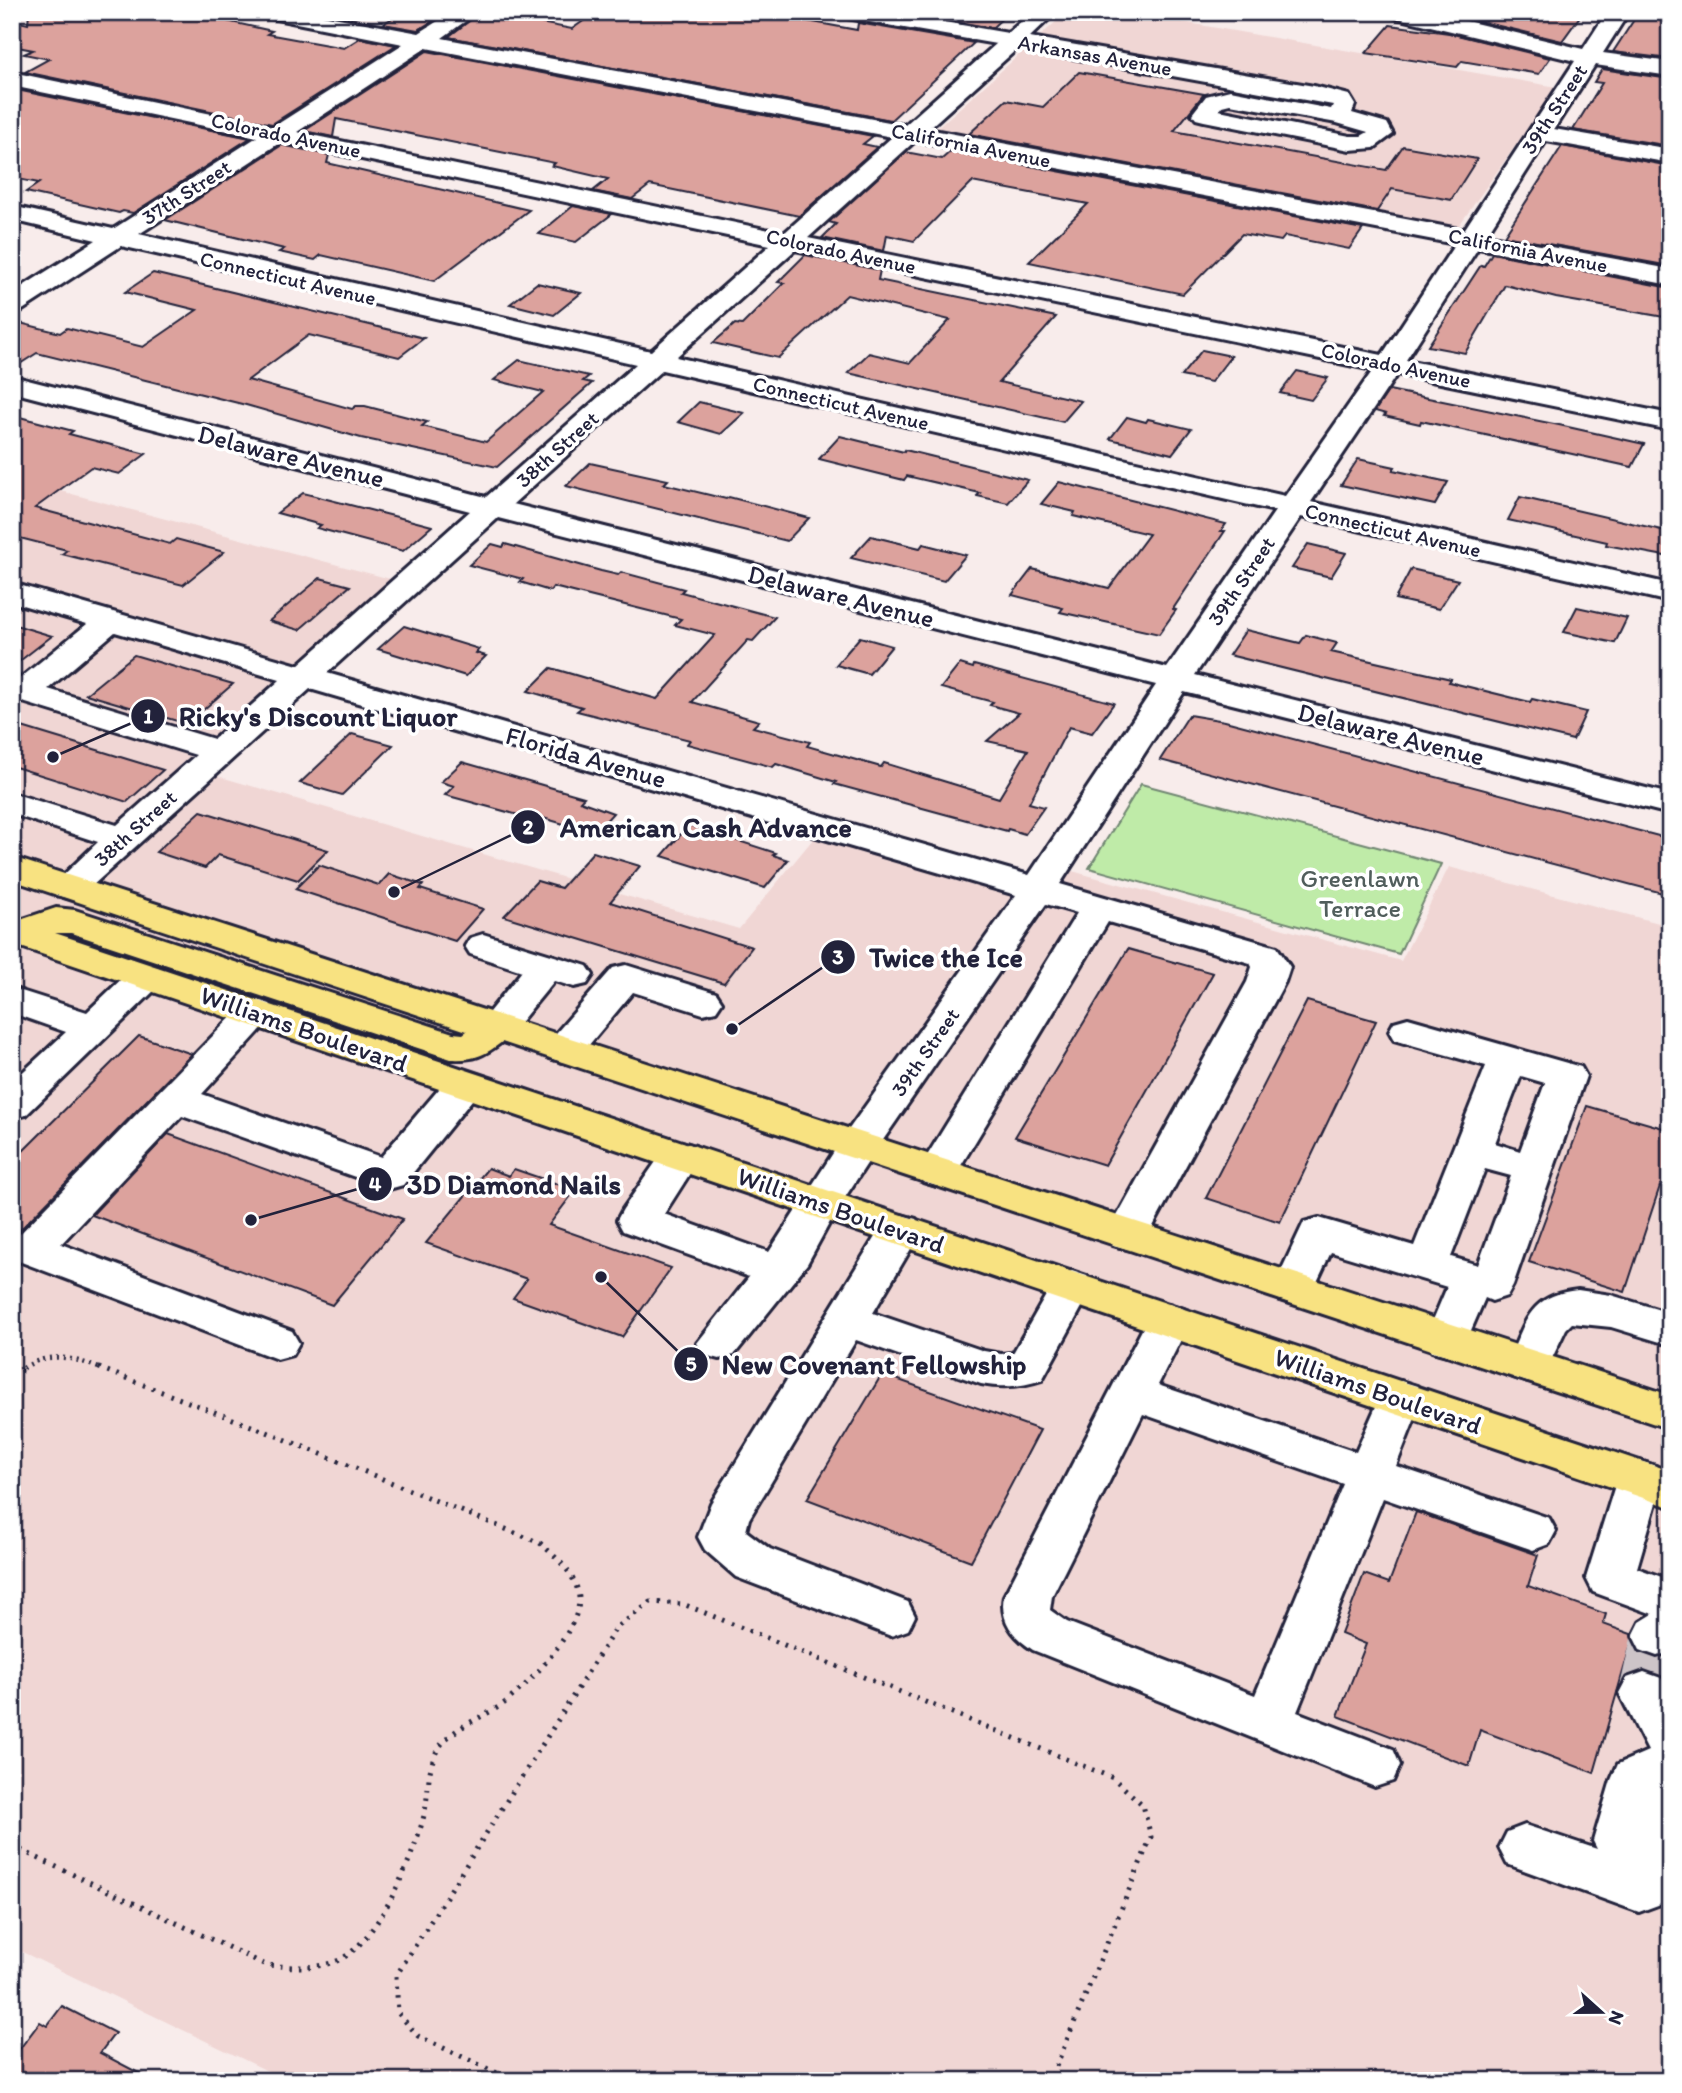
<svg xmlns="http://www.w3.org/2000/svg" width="1682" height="2093" font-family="Itim,sans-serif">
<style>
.built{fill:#f0d6d4}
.green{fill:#bfeba8;stroke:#708672;stroke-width:2}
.building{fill:#dca29d;stroke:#22223b;stroke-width:2}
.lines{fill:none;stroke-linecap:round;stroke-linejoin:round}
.minor-tunnel{stroke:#cdc4c8;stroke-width:50;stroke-dasharray:50 24;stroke-linecap:butt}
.minor-casing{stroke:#22223b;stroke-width:6}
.major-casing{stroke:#22223b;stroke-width:6}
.path-far1{stroke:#22223b;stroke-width:4.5;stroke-dasharray:2 5;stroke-linecap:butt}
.path{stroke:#22223b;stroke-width:5;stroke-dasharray:2.5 7;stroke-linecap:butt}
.minor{fill:#fff;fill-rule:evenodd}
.major{fill:#f8e281;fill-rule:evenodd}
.labels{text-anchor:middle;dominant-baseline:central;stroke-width:7;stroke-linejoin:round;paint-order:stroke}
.far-street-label{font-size:21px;fill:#22223b;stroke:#fff}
.street-label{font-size:26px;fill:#22223b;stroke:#fff}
.park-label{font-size:26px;fill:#515e5c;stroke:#fff}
.leader{fill:none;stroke:#22223b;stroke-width:2.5}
.callout-dot{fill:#22223b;stroke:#fff;stroke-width:2.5}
.mark-label{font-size:21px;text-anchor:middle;font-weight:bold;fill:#fff}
.callout-label{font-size:28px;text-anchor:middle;font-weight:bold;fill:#22223b;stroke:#fff;stroke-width:7;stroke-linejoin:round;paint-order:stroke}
</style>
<rect width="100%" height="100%" fill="#f8eceb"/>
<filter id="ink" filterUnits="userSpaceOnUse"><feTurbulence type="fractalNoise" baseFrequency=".0143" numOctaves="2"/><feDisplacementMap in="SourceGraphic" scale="14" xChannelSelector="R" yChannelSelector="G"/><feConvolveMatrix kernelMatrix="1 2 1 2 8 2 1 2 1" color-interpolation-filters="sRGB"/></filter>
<g filter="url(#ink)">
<g class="built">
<path d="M1067,12H1125L1557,87L1455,231L935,130Z"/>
<path d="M12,478L394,580L180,765L739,929L818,833L1052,900L1072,871L1401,961L1449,867L1670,926V2081H288L12,1947Z"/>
</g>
<path class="green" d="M1141,784L1441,864L1399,954L1089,868Z"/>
<g class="building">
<path d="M29,12H186L272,31L267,34L344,48L360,38L396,45L272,124L25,72L49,59L24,54L33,50L12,46V20L28,24Z"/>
<path d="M402,12H447L418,30L383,24Z"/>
<path d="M481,12L572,29L596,12H758L857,30L858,23L974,43L891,120L448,37Z"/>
<path d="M903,12H1009L992,28Z"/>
<path d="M1465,12H1583L1562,41L1461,17Z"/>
<path d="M1639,12H1670V59L1613,52Z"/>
<path d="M1390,25L1449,33L1550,58L1539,74L1462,61L1457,67L1366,53Z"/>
<path d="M427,51L873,136L863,144L877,147L799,216L650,185L632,199L593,191L608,179L552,166L555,163L336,119L333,137L304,131Z"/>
<path d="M1602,69L1670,79V146L1573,130L1602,83L1594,82Z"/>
<path d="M1079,72L1204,94L1174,131L1386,170L1403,146L1477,159L1451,200L1392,189L1377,211L969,134L1006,100L1043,107Z"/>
<path d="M12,89L250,138L133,213L123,211L119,213L26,192L39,183L12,178Z"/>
<path d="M282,145L329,155L327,163L529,210L434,281L321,255L315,260L279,252L284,249L165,220Z"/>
<path d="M1562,146L1670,166V266L1504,236Z"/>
<path d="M951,151L1363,229L1349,249L1285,236L1281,241L1242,234L1183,294L1029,262L1088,204L972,182L914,241L887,235L884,251L822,238L836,224L829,222L906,152L942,159Z"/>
<path d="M573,206L612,214L576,242L539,234Z"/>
<path d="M1492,253L1670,288V318L1556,298L1505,285L1465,353L1428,346L1481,265L1484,266Z"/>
<path d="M805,255L880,270L878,280L1056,317L999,382L1081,401L1063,422L848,373L869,353L910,363L950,320L847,295L778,358L713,343L735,324L742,325L784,283L778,282Z"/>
<path d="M153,273L424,338L399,357L309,335L248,380L352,409L356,406H365L427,422L422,426L486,442L543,392L494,380L519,360L589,376L583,381L592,383L497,467L361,438L246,405L37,353L12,369V321L60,333L67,328L143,347L197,310L125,292Z"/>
<path d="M537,283L581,293L554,315L510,304Z"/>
<path d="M1202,350L1231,356L1211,382L1181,376Z"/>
<path d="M1297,371L1328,378L1311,400L1280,393Z"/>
<path d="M1389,390L1559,425L1644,444L1632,467L1421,421L1420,424L1384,416L1386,414L1375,411Z"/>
<path d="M699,402L744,413L721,434L678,422Z"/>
<path d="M12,415L73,431L69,434L146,454L119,474L91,467L35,508L170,544L176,539L224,552L183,585L62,554L67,550L12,536Z"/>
<path d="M1127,417L1146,422L1148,419L1191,429L1172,454L1110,439Z"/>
<path d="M840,436L904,452L905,450L1028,480L1008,503L977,496L980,493L907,476L904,480L819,459Z"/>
<path d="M1358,459L1395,467L1393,470L1448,482L1435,505L1341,485Z"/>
<path d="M590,463L668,480L664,484L726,499L729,497L809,518L787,541L566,486Z"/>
<path d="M1059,482L1226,524L1221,531H1225L1173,609L1176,610L1159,634L1060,612L1063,608L1012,595L1032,569L1109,588L1149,534L1073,516L1075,512L1041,504Z"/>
<path d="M303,493L409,520L432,526L403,551L317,528L321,525L277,513Z"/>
<path d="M1520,497L1670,532V557L1606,545L1607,542L1508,520Z"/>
<path d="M871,536L920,548L923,544L966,555L944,581L851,558Z"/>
<path d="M492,544L503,547L505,544L601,571L618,575L621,572L684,589L681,592L775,617L753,641L748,640L692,702L759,721L753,727L810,742L807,746L881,767L884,763L999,798L1028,750L987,741L1019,713L990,705L993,702L941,688L960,664L973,668L974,665L1114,703L1092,733L1069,727L1029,803L1044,807L1025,834L1008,829L1007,831L834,784L836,782L776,764L773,767L687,744L690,740L577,711L582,707L528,691L551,668L657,699L715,635L675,625L681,619L553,587L550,591L520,582L523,579L469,565Z"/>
<path d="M1308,544L1346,553L1331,577L1292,568Z"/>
<path d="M1411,569L1458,580L1439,609L1395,599Z"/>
<path d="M320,578L350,586L299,630L269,621Z"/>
<path d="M1577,607L1627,618L1615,643L1564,632Z"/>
<path d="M12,624L52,636L12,667Z"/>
<path d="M404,626L479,649L476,653L486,656L466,676L378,649Z"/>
<path d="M1246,630L1300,643L1306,635L1337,643L1331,652L1451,679L1449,682L1530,702L1532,699L1586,712L1573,740L1229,655Z"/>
<path d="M860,637L892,646L869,674L836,665Z"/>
<path d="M134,655L233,684L187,724L86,694Z"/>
<path d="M1189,715L1225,721L1670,839V895L1160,760Z"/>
<path d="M12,724L163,770L127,802L12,766Z"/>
<path d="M352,734L393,745L342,795L300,783Z"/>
<path d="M462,762L584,797L580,801L613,813L595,833L526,813L522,816L445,795L454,786L441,782Z"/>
<path d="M201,811L328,850L298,880L218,855L205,868L156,852Z"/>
<path d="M689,825L776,853L773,855L788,860L765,888L662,856Z"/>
<path d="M593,852L640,866L610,902L752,947L724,983L504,916L537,881L561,888Z"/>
<path d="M319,865L379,885L389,874L423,885L420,889L483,909L455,941L295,889Z"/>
<path d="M1128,949L1213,973L1105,1165L1015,1137Z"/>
<path d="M1307,1001L1376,1021L1280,1222L1206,1198Z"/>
<path d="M139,1036L192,1054L14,1236L12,1242V1162Z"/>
<path d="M1587,1106L1670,1130V1189L1660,1186L1625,1292L1529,1262Z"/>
<path d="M168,1134L403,1219L332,1305L92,1215Z"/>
<path d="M488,1168L509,1176L514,1169L572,1189L566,1196L570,1197L549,1225L671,1268L622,1337L513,1298L527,1279L426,1243Z"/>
<path d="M882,1374L1040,1430L971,1561L807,1499Z"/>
<path d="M1416,1512L1538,1555L1528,1586L1606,1614L1603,1624L1631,1634L1632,1640L1594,1773L1480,1730L1469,1766L1338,1716L1366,1644L1341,1634L1364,1574L1389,1583Z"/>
<path d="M62,2006L115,2033L100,2053L154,2081H12V2059L40,2022L47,2026Z"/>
</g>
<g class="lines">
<path class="minor-tunnel" d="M1644,1693L1657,1636"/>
<g class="minor-casing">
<g id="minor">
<path d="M260,12H306L419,33L452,12H478L442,38L905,125L996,44L847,18L839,17L836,12H886L1008,33L1032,12H1056L1030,37L1314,86L1349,95L1355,105L1352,113L1387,123L1393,134L1374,148L1350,150L1204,121L1196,119L1192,114L1206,96L1230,90L1331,109L1333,105L1018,48L928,129L1464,230L1575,61L1393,17L1390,12H1429L1583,49L1607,12H1629L1603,53L1670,62V76L1595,65L1554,129L1670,149V163L1546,141L1486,235L1670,269V285L1478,248L1406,360L1670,414V430L1397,374L1311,502L1670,584V602L1301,517L1195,675L1670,794V814L1184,692L1060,884L1277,947L1290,967L1285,982L1143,1245L1128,1249L1113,1245L1107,1234L1247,982L1252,967L1250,963L1108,922L951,1182L937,1186L923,1182L917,1172L1077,913L1046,904L872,1156L836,1211L807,1264L734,1355L719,1359L704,1355L697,1343L749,1277L623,1231L617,1220L623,1209L667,1146L681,1142L695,1146L701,1156L664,1214L769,1252L844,1136L1016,895L310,689L82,895L69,898L56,895L51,887L98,842L12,814V793L117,825L196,755L16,700L12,691L18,680L87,624L12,602V583L298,665L470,511L12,392V376L486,497L636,364L121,246L21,311L12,313V293L96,240L12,220V206L113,229L257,137L12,86V72L273,127L403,44L271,18L263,17ZM426,48L892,137L784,233L297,132ZM1230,104L1337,123L1368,132L1361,136H1350L1219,110L1222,106ZM915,141L1455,244L1382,355L808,238ZM281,142L770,245L651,351L139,234ZM795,250L1373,370L1285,496L676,357ZM662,370L1275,511L1167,668L513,504ZM498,518L1156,685L1029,875L327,673ZM115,632L280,680L214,739L48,689Z"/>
<path d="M483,934L587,966L593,975L587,984L574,987L554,981L509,1036L496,1040L483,1036L477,1027L522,971L470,954L465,946L470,938Z"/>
<path d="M146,965L159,968L165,977L159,986L26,1115L12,1118V1082L66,1032L12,1013V988L87,1012L133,968Z"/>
<path d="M626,965L716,993L722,1002L716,1011L703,1014L633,992L578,1058L564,1062L550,1058L545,1049L550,1040L613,968Z"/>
<path d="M257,1000L270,1004L276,1013L202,1094L381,1157L451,1075L465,1071L479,1075L485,1084L403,1185L389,1189L182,1116L61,1244L292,1331L299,1343L292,1355L277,1359L16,1260L12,1253L16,1238L244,1004Z"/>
<path d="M1408,1018L1581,1067L1586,1076L1513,1285L1507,1296L1492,1301L1485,1298L1462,1351L1447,1355L1432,1351L1425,1339L1447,1287L1331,1252L1309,1299L1294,1304L1279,1299L1273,1288L1304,1222L1319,1218L1414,1246L1486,1066L1394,1040L1389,1031L1394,1022ZM1521,1076L1545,1083L1520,1151L1495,1143ZM1485,1169L1511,1176L1478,1265L1451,1257Z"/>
<path d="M901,1215L916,1219L922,1230L873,1313L984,1351L1001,1354L1013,1353L1057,1276L1072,1271L1087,1276L1093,1287L1042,1380C1021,1387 1003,1388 981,1384L856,1340L749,1519L746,1531L770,1549L908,1602L915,1616L908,1630L891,1636L736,1577L705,1550L698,1537L711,1503L886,1219Z"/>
<path d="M1578,1290L1611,1295L1670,1313V1345L1611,1327L1572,1323L1566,1329L1543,1377L1528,1382L1513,1377L1506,1365C1526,1325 1526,1295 1578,1290Z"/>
<path d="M1169,1304L1184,1309L1191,1320L1158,1385L1356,1452L1385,1386L1401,1381L1417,1386L1423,1398L1396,1466L1549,1518L1556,1531L1549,1544L1533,1550L1383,1498L1297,1712L1393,1749L1400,1765L1393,1781L1375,1787L1033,1650C1014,1638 999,1620 1004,1596L1147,1320L1154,1309ZM1143,1414L1343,1484L1255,1695L1067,1622L1050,1610L1052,1596Z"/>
<path d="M1640,1461L1656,1466L1663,1479L1637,1568L1670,1580V1652L1657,1656L1640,1650L1633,1636L1640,1622L1653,1614L1593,1592L1586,1578L1617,1479L1624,1466Z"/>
<path d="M1644,1672L1661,1678L1670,1694V1896L1658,1905L1639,1912L1507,1864L1499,1848L1507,1832L1525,1825L1597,1849L1593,1841L1611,1780L1618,1764L1648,1751L1619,1693L1627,1678Z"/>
</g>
</g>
<g class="major-casing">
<path id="major" d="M12,857L1670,1395V1429L502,1042C484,1056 474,1060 451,1059L71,933H55L1670,1471V1507L12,944V919L17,921L56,908L75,910L453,1033L463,1034L467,1031L12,880Z"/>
</g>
<path class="path-far1" d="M23,1368C51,1351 70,1357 99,1368"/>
<g class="path">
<path d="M12,1375L26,1366"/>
<path d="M12,1846L266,1965C290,1967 316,1970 339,1960C379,1941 416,1852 425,1811C429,1790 427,1768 438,1749C452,1727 483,1718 503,1704C527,1687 581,1629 579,1598C577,1575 556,1557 540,1543L267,1432L94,1366"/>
<path d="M514,2081L418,2036L398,2013L396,1976L616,1628L651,1602L683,1604L1113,1778L1143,1805L1151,1837L1050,2081"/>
</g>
<use href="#minor" class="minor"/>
<use href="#major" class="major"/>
</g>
</g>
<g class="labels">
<g class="far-street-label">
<text transform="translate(1095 55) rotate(10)">Arkansas Avenue</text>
<text transform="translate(1554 109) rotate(-57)">39th Street</text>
<text transform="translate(286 135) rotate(12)">Colorado Avenue</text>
<text transform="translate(971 145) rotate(11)">California Avenue</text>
<text transform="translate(186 192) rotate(-33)">37th Street</text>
<text transform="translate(1528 250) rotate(11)">California Avenue</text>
<text transform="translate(841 251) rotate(12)">Colorado Avenue</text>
<text transform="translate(288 278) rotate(13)">Connecticut Avenue</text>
<text transform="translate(1396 365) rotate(12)">Colorado Avenue</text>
<text transform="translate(841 403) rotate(13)">Connecticut Avenue</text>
<text transform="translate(557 449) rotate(-42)">38th Street</text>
<text transform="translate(1393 530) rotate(13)">Connecticut Avenue</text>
<text transform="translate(1241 581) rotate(-56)">39th Street</text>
<text transform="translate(135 828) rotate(-42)">38th Street</text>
<text transform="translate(925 1052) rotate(-55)">39th Street</text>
</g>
<g class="street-label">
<text transform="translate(291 456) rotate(14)">Delaware Avenue</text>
<text transform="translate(841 596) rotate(14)">Delaware Avenue</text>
<text transform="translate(1391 734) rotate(14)">Delaware Avenue</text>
<text transform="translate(586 757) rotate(16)">Florida Avenue</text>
<text transform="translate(304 1029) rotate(19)">Williams Boulevard</text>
<text transform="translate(841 1210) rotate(19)">Williams Boulevard</text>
<text transform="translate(1378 1391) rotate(19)">Williams Boulevard</text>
</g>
<g class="park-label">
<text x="1360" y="878">Greenlawn<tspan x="1360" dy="30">Terrace</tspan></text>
</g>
</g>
<path class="leader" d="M53 757L148 716M394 892L528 827M732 1029L838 957M251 1220L375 1184M601 1277L691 1364"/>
<g class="callout-dot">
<circle cx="53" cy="757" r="7"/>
<circle cx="394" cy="892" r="7"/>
<circle cx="732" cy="1029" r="7"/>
<circle cx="251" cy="1220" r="7"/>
<circle cx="601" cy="1277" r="7"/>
<circle cx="148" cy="716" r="18"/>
<circle cx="528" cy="827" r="18"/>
<circle cx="838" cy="957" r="18"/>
<circle cx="375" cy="1184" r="18"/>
<circle cx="691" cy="1364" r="18"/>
</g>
<g class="mark-label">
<text x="148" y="723">1</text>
<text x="528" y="834">2</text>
<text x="838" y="964">3</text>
<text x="375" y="1191">4</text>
<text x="691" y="1371">5</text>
</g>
<g class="callout-label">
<text x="318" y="726">Ricky's Discount Liquor</text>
<text x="706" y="837">American Cash Advance</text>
<text x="946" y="967">Twice the Ice</text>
<text x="514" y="1194">3D Diamond Nails</text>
<text x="874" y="1374">New Covenant Fellowship</text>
</g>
<rect width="1682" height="2093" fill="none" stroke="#fff" stroke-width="42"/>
<rect x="21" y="21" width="1640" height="2051" fill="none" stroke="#22223b" stroke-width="2.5" filter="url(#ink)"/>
<g transform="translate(1601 2012) rotate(111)" stroke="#ffffff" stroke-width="5" paint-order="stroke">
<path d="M0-5L12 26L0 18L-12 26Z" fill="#22223b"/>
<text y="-10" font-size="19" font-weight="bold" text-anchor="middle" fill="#22223b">N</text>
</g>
</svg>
